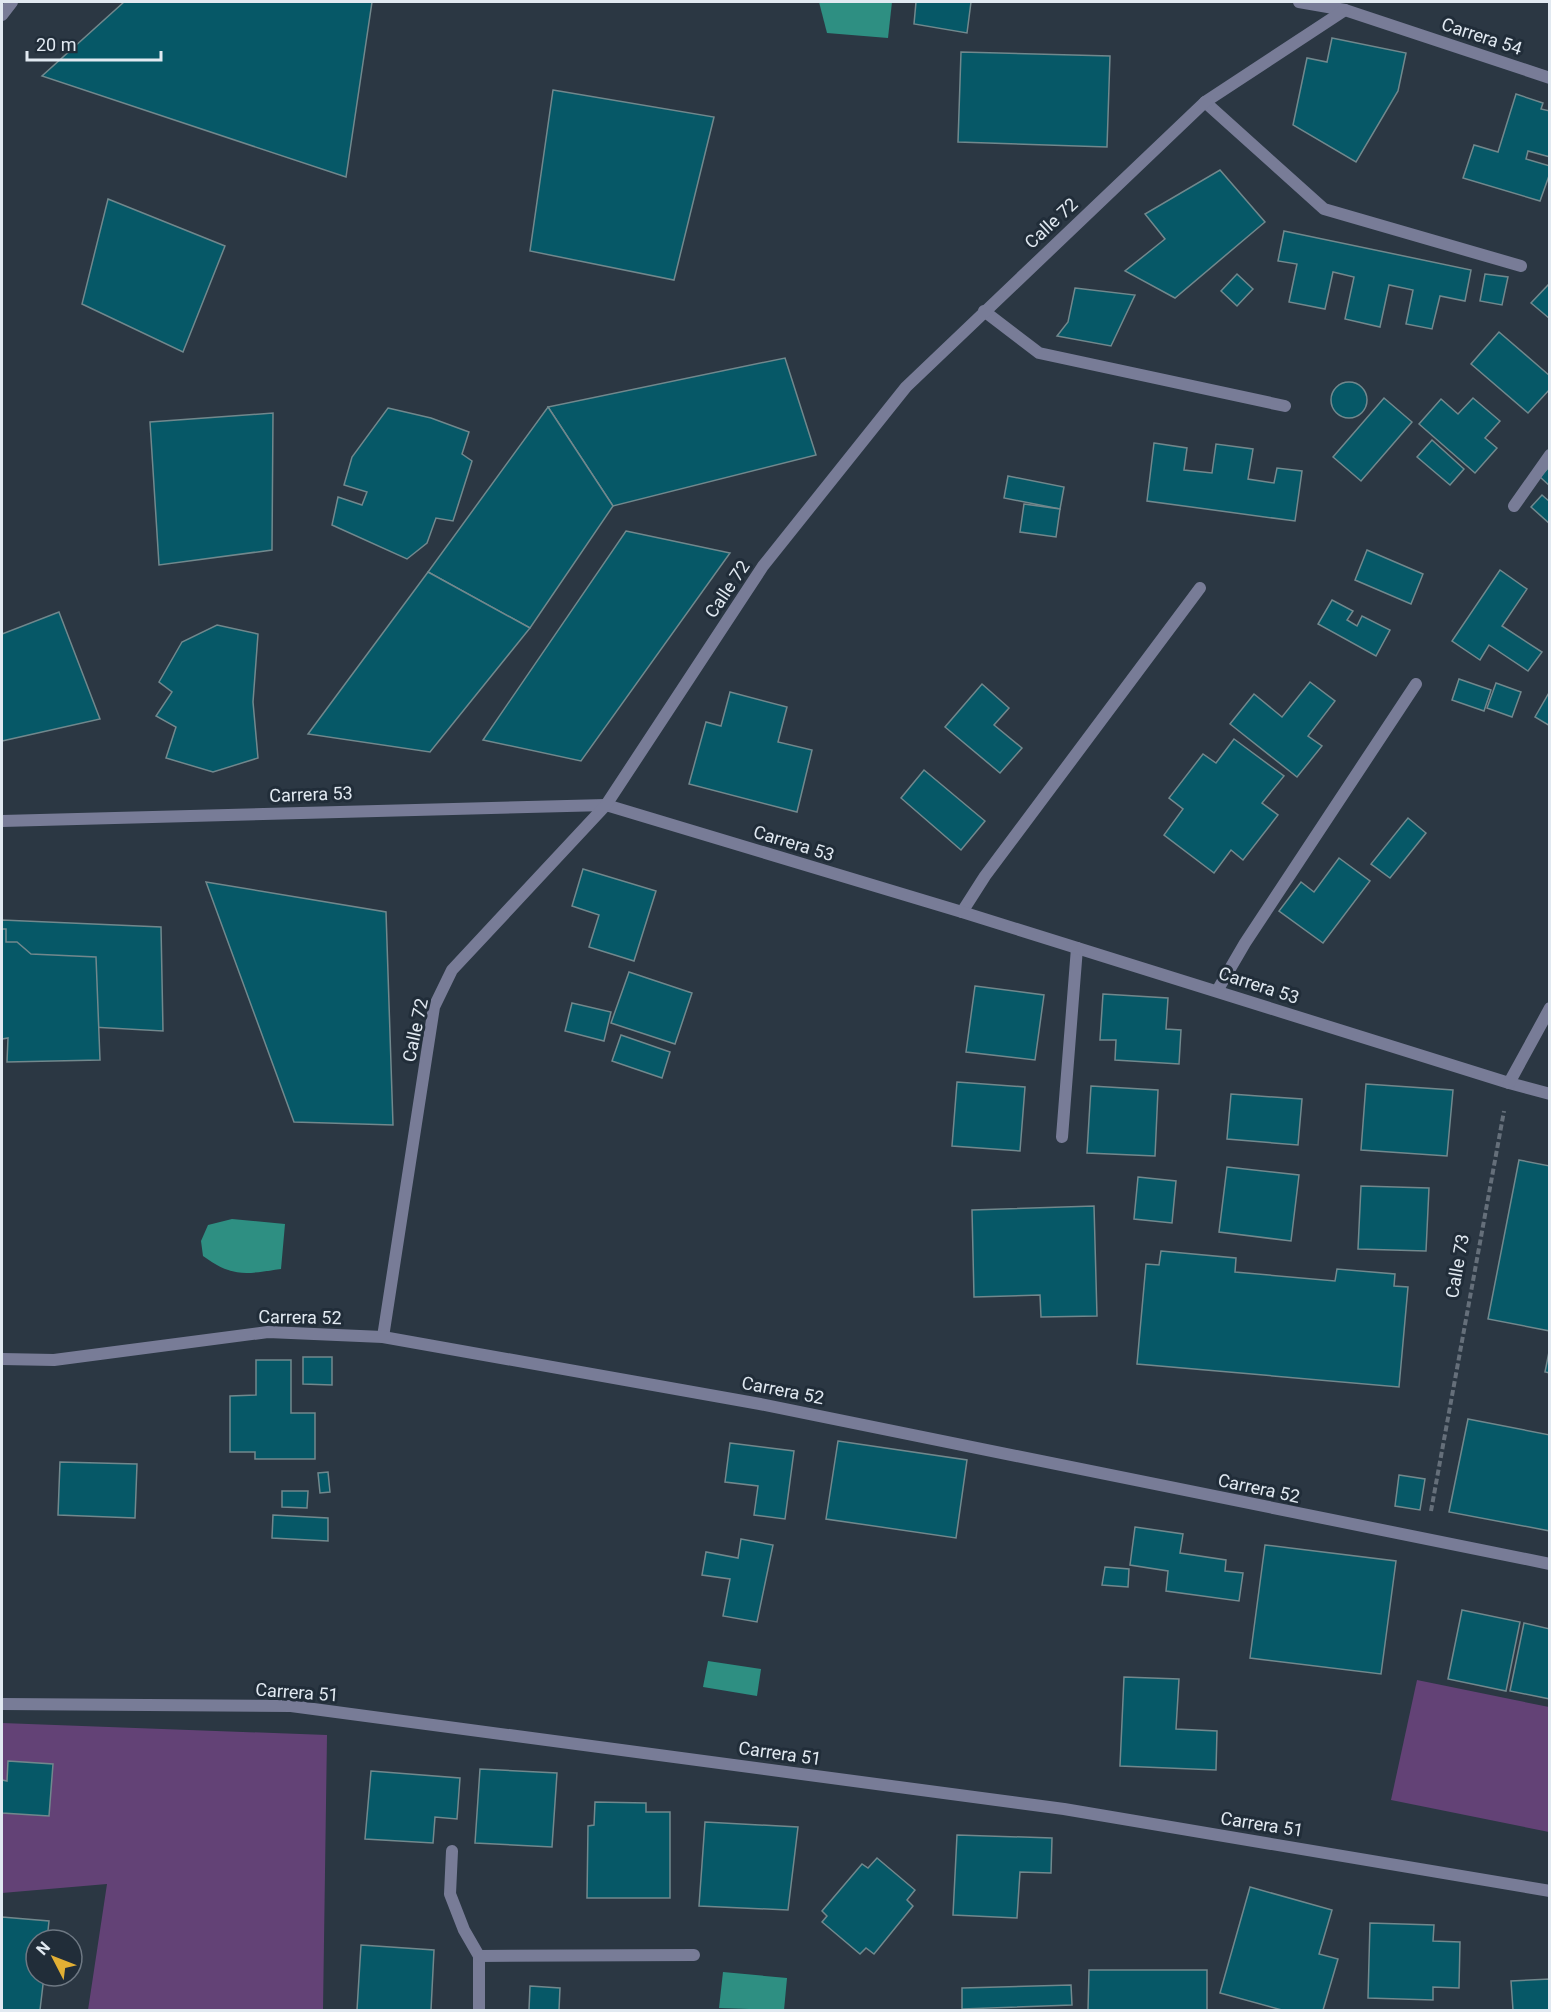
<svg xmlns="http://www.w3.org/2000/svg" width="1551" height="2012" font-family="Roboto,sans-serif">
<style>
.green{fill:#634276}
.water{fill:#2e8f82}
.building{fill:#065867;stroke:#71888d;stroke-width:1.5}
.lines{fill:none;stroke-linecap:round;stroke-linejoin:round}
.path{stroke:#656f7a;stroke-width:4;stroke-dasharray:6 3;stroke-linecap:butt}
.service{stroke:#787c97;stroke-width:12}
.minor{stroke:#787c97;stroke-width:12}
.tertiary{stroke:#787c97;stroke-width:12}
.labels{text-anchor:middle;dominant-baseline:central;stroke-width:6;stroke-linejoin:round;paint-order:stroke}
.street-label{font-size:18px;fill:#e1e9f1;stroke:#212d39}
</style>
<rect width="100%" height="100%" fill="#2b3743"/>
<g class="green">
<path d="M1417,1680L1549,1707V1832L1391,1800Z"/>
<path d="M2,1723L327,1735L323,2010H88L107,1884L2,1893Z"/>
</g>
<g class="water">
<path d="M819,2H892L888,38L827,33Z"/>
<path d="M232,1219L285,1224L281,1269C246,1274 233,1278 203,1256L201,1241L208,1225Z"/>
<path d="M708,1661L761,1669L757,1696L703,1687Z"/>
<path d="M723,1972L787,1978L784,2010L719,2008Z"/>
</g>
<g class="building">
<path d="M124,2H372L346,177L42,76Z"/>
<path d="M916,2H971L967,33L914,24Z"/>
<path d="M1332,38L1406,53L1398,91L1356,162L1293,125L1307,58L1327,62Z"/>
<path d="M961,52L1110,56L1107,147L958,142Z"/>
<path d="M553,90L714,117L674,280L530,251Z"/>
<path d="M1516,94L1543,103L1541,109L1550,111V157L1528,151L1526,159L1550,166V173L1540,201L1463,178L1474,145L1498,152Z"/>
<path d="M1220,170L1265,222L1175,298L1125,271L1165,239L1145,214Z"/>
<path d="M108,199L225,246L183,352L82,304Z"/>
<path d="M1284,231L1471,270L1465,301L1440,296L1432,329L1406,324L1413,290L1389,285L1380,327L1345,319L1354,277L1333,272L1325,309L1289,302L1297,264L1278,261Z"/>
<path d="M1237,274L1253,289L1237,306L1221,291Z"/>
<path d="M1485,274L1508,277L1502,305L1480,301Z"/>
<path d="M1550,283V319L1531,303Z"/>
<path d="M1075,288L1135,295L1111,346L1057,336L1068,322Z"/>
<path d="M1499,332L1550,376V389L1528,413L1471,364Z"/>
<path d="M785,358L816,455L613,506L548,407Z"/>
<circle cx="1349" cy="400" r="18"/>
<path d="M1384,398L1412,422L1361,481L1333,457Z"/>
<path d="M1473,398L1500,421L1485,438L1497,448L1475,473L1419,424L1441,399L1458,414Z"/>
<path d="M548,407L613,506L530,628L428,572Z"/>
<path d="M388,408L431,418L469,432L462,454L472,461L453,521L436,518L427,543L407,559L332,525L338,497L362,505L367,492L344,485L352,457Z"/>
<path d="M273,413L272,550L159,565L150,422Z"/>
<path d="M1432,440L1464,469L1450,485L1417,457Z"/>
<path d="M1154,443L1187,448L1184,470L1212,473L1216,444L1253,449L1248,479L1274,483L1277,468L1302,471L1295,521L1147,501Z"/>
<path d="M1550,466V486L1540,477Z"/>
<path d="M1008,476L1064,487L1060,509L1004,498Z"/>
<path d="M1542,495L1550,502V524L1531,507Z"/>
<path d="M1024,504L1060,509L1056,537L1020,532Z"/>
<path d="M626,531L730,553L581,761L483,740Z"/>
<path d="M1367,550L1423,574L1411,604L1355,580Z"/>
<path d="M1500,570L1527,589L1502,626L1542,652L1528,671L1489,645L1480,660L1452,641Z"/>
<path d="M428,572L530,628L430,752L308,734Z"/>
<path d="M1332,600L1353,611L1347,620L1357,626L1362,616L1390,630L1376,656L1318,624Z"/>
<path d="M59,612L100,719L2,741V634Z"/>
<path d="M217,625L258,634L253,702L258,758L213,772L166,758L176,727L156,716L172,692L159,682L182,642Z"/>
<path d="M1459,679L1491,690L1484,711L1452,700Z"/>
<path d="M1310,682L1335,701L1308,736L1322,746L1297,777L1230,724L1254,694L1282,717Z"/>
<path d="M1496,683L1521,692L1512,717L1487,708Z"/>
<path d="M982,684L1009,708L994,725L1022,748L1000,773L945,727Z"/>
<path d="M1550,691V726L1535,717Z"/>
<path d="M730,692L787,707L778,742L812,750L797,812L689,784L706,722L721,726Z"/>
<path d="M1234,739L1284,776L1262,803L1278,815L1243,860L1231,850L1214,873L1164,835L1183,809L1169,798L1203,754L1216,763Z"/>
<path d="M924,770L985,821L961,850L901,798Z"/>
<path d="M1408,818L1426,833L1390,878L1371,864Z"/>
<path d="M1339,858L1370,881L1323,943L1279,911L1301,882L1314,892Z"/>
<path d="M583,869L656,891L634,961L589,947L599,915L572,906Z"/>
<path d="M206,882L386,912L393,1125L294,1122Z"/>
<path d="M2,920L161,927L163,1031L2,1022Z"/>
<path d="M2,929H6V942H17L31,954L96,957L100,1060L7,1062L8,1038L2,1039Z"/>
<path d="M629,972L692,993L675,1044L611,1023Z"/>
<path d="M975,986L1044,995L1035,1060L966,1052Z"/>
<path d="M1103,994L1168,998L1166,1029L1181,1030L1179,1064L1115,1060L1116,1040H1100Z"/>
<path d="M572,1003L611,1012L604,1041L565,1031Z"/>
<path d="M621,1035L670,1052L662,1078L612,1061Z"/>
<path d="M957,1082L1025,1087L1020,1151L952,1146Z"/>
<path d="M1366,1084L1453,1090L1447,1156L1361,1150Z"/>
<path d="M1091,1086L1158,1090L1155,1156L1087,1153Z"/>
<path d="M1231,1094L1302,1099L1298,1145L1227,1139Z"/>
<path d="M1519,1160L1550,1166V1331L1488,1319Z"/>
<path d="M1227,1167L1299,1175L1291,1241L1219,1232Z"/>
<path d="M1138,1177L1176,1181L1172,1223L1134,1219Z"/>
<path d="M1361,1186L1429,1188L1426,1251L1358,1249Z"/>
<path d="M1094,1206L1097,1316L1041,1317L1040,1295L974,1297L972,1210Z"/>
<path d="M1161,1251L1236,1258L1235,1272L1335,1281L1337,1269L1395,1274L1394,1286L1408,1287L1399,1387L1137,1364L1146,1264L1159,1265Z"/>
<path d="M1550,1347V1373L1545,1372Z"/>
<path d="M303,1357H332V1385L303,1384Z"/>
<path d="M256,1360H291V1413H315V1459H255V1452H230V1396L256,1395Z"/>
<path d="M1468,1419L1550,1435V1531L1449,1512Z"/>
<path d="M838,1441L967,1460L956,1538L826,1519Z"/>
<path d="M730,1443L794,1451L785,1519L754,1515L758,1486L725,1482Z"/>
<path d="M60,1462L137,1464L135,1518L58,1515Z"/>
<path d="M328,1472L330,1492L320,1493L318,1473Z"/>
<path d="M1399,1475L1425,1479L1420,1510L1395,1506Z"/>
<path d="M282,1491H308L307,1508L282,1507Z"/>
<path d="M273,1515L328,1518V1541L272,1538Z"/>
<path d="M1135,1527L1183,1534L1180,1553L1226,1560L1225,1571L1243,1573L1239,1601L1166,1591L1168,1571L1130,1565Z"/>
<path d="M741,1539L773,1545L757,1622L723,1616L730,1579L702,1575L706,1552L738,1558Z"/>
<path d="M1265,1545L1396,1561L1381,1674L1250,1658Z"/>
<path d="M1105,1567L1129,1569L1128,1587L1102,1585Z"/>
<path d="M1462,1610L1520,1622L1506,1691L1448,1679Z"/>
<path d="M1524,1623L1550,1629V1699L1510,1691Z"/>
<path d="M1124,1677L1179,1679L1176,1729L1217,1731L1216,1770L1120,1766Z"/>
<path d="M8,1761L53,1764L49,1816L2,1813V1780L7,1781Z"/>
<path d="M480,1769L557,1773L552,1847L475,1843Z"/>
<path d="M371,1771L460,1778L457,1819L435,1817L433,1843L365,1839Z"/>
<path d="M595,1802L646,1803V1812H670V1898H587L588,1826L594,1825Z"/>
<path d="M705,1822L798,1827L788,1910L699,1906Z"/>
<path d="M957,1835L1052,1838L1051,1873L1020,1872L1017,1918L953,1915Z"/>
<path d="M877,1858L915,1890L907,1900L913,1906L874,1954L866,1948L860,1954L822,1922L827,1916L822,1911L862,1864L868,1868Z"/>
<path d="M1250,1887L1332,1910L1319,1954L1338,1959L1323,2010H1282L1220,1993Z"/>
<path d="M2,1917L49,1921L47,1940H36V1976H44L40,2010H2Z"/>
<path d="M1370,1923L1434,1925L1433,1941L1460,1942L1459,1988L1433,1987V2000L1368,1998Z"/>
<path d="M361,1945L434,1950L431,2010H357Z"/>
<path d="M1089,1970H1207V2010H1088Z"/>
<path d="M1550,1979V2010H1513L1511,1981Z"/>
<path d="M1071,1985L1072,2005L962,2009V1988Z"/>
<path d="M530,1986L560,1988L559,2010H529Z"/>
</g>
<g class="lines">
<path class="path" d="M1431,1511L1504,1111"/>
<g class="service">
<path d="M1205,102L1324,209L1521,266"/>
<path d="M984,311L1039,353L1285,406"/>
<path d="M1514,506L1550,455"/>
<path d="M962,912L985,876L1200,588"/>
<path d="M1217,991L1245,943L1416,684"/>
<path d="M1062,1137L1077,948"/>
</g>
<g class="minor">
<path d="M1299,2L1345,10L1550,78"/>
<path d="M2,821L606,805L962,912L1509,1083L1550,1094"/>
<path d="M1509,1083L1550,1008"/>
<path d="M383,1337L434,1007L452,970L606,805L763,566L906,387L1205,102L1345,10"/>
<path d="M2,1359L54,1360L268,1332L383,1337L760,1404L1550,1564"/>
<path d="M2,1704L291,1706L1064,1809L1550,1891"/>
<path d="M452,1851L450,1894L464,1930L479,1956V2010"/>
<path d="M479,1956L694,1955"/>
</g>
<path class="tertiary" d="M2,15L12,2"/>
</g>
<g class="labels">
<g class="street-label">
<text transform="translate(1482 36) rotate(18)">Carrera 54</text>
<text transform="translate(1051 223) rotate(-43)">Calle 72</text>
<text transform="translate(727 589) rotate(-56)">Calle 72</text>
<text transform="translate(311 794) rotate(-2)">Carrera 53</text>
<text transform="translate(794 843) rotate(17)">Carrera 53</text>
<text transform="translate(1259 985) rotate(18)">Carrera 53</text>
<text transform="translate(415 1030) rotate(-78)">Calle 72</text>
<text transform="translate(1457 1266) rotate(-80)">Calle 73</text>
<text transform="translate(300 1317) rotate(1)">Carrera 52</text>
<text transform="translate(783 1390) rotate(11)">Carrera 52</text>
<text transform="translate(1259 1488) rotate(12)">Carrera 52</text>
<text transform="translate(297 1692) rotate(4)">Carrera 51</text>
<text transform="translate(780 1753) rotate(8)">Carrera 51</text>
<text transform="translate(1262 1824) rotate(9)">Carrera 51</text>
</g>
</g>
<rect width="1551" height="2012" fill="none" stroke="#e1e9f1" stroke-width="6"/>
<g transform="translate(54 1958) rotate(312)"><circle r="28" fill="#212d39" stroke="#6e7883" stroke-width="1.5"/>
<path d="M0-4.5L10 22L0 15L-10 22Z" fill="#e2af34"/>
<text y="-9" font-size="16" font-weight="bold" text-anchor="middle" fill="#e1e9f1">N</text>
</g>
<path d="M27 51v9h134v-9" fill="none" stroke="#e1e9f1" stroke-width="3"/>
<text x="36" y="51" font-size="18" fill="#e1e9f1" stroke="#212d39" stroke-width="4.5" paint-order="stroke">20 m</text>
</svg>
